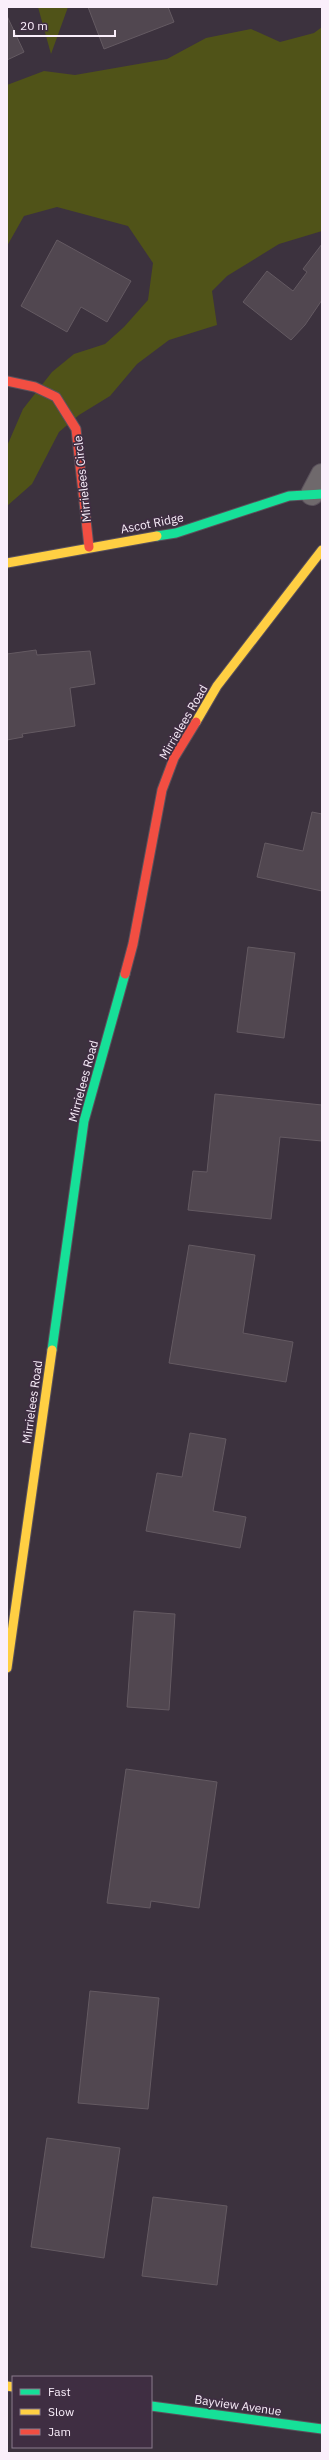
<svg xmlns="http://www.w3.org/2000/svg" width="329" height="2460" font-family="'IBM Plex Sans',sans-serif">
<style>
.green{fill:#505318}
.building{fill:#514750;stroke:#645a62}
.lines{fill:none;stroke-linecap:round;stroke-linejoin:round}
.street-casing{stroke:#5a515b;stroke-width:24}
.fast-casing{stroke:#5a515b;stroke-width:11}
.slow-casing{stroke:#5a515b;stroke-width:11}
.jam-casing{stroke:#5a515b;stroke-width:11}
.street{stroke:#6f696c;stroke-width:22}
.fast{stroke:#16e098;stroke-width:9}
.slow{stroke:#ffcf43;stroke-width:9}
.jam{stroke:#f24e42;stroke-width:9}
.labels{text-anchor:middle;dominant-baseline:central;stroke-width:3.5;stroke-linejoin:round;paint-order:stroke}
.street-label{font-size:12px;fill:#faeffb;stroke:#3f2e42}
</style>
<rect width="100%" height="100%" fill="#3c323e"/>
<g class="green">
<path d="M38,7H68L51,54Z"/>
<path d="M322,27V231L279,244L227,276L212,291L217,325L169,340L137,364L110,396L79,415L59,432L32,484L7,506V446L23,409L52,372L74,354L105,344L124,327L148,300L153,263L128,226L57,207L24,216L7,246V85L44,71L75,75L167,59L206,38L251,29L280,42L314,33Z"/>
</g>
<g class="building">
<path d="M88,7H168L174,22L104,49Z"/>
<path d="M7,16L24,52L7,60Z"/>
<path d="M57,240L131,281L107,322L81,307L67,332L21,306Z"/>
<path d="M322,244V300L305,325L291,340L243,302L267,271L293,291L307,272L303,269Z"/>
<path d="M36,650L37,655L90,651L95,684L70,688L75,726L22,734L23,737L7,740V654Z"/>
<path d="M312,812L322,814V891L257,877L265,843L303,851Z"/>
<path d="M248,947L295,953L284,1038L237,1032Z"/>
<path d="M215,1094L322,1105V1141L280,1137L271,1219L188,1210L193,1171L207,1172Z"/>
<path d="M189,1245L255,1255L243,1333L293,1342L286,1382L169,1363Z"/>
<path d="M190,1433L226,1439L213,1511L246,1517L240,1548L146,1531L157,1473L182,1477Z"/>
<path d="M134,1611L175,1614L169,1710L127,1707Z"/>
<path d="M126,1769L217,1782L199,1908L151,1901L150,1908L107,1903Z"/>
<path d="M90,1991L159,1998L148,2109L78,2103Z"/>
<path d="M47,2138L120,2148L104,2258L31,2247Z"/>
<path d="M153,2197L227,2206L217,2285L142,2276Z"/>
</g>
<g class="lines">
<g class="street-casing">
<path id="street" d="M312,494L322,475"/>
</g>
<g class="fast-casing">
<g id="fast">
<path d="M157,536L176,533L289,496L322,494"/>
<path d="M52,1350L84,1121L125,974"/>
<path d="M151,2406L322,2429"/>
</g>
</g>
<g class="slow-casing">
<g id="slow">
<path d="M7,563L157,536"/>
<path d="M196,722L217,686L322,550"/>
<path d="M7,1668L52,1350"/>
<path d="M7,2386L13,2387"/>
</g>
</g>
<g class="jam-casing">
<g id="jam">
<path d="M7,381L35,387L56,397L76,429L89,547"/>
<path d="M125,974L133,944L162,790L174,758L196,722"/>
</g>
</g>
<use href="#street" class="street"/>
<use href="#fast" class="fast"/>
<use href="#slow" class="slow"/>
<use href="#jam" class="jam"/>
</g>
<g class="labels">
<g class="street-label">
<text transform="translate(82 479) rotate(-96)">Mirrielees Circle</text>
<text transform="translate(152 523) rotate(-11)">Ascot Ridge</text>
<text transform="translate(183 722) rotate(-60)">Mirrielees Road</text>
<text transform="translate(83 1081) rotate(-75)">Mirrielees Road</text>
<text transform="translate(32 1402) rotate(-82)">Mirrielees Road</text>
<text transform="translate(238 2405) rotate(8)">Bayview Avenue</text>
</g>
</g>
<rect width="329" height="2460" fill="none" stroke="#faeffb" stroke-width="16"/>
<rect x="12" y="2376" width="140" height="72" fill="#3f2e42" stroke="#8a7b8c"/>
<rect x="20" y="2389" width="20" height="6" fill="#16e098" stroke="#8a7b8c"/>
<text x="48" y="2396" font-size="12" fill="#faeffb">Fast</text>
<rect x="20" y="2409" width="20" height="6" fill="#ffcf43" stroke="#8a7b8c"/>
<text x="48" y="2416" font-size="12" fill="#faeffb">Slow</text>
<rect x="20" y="2429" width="20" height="6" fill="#f24e42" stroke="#8a7b8c"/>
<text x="48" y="2436" font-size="12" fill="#faeffb">Jam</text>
<path d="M14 30v6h101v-6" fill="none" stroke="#faeffb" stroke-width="2"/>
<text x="20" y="30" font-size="12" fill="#faeffb" stroke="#3f2e42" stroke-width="3" paint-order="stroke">20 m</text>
</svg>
